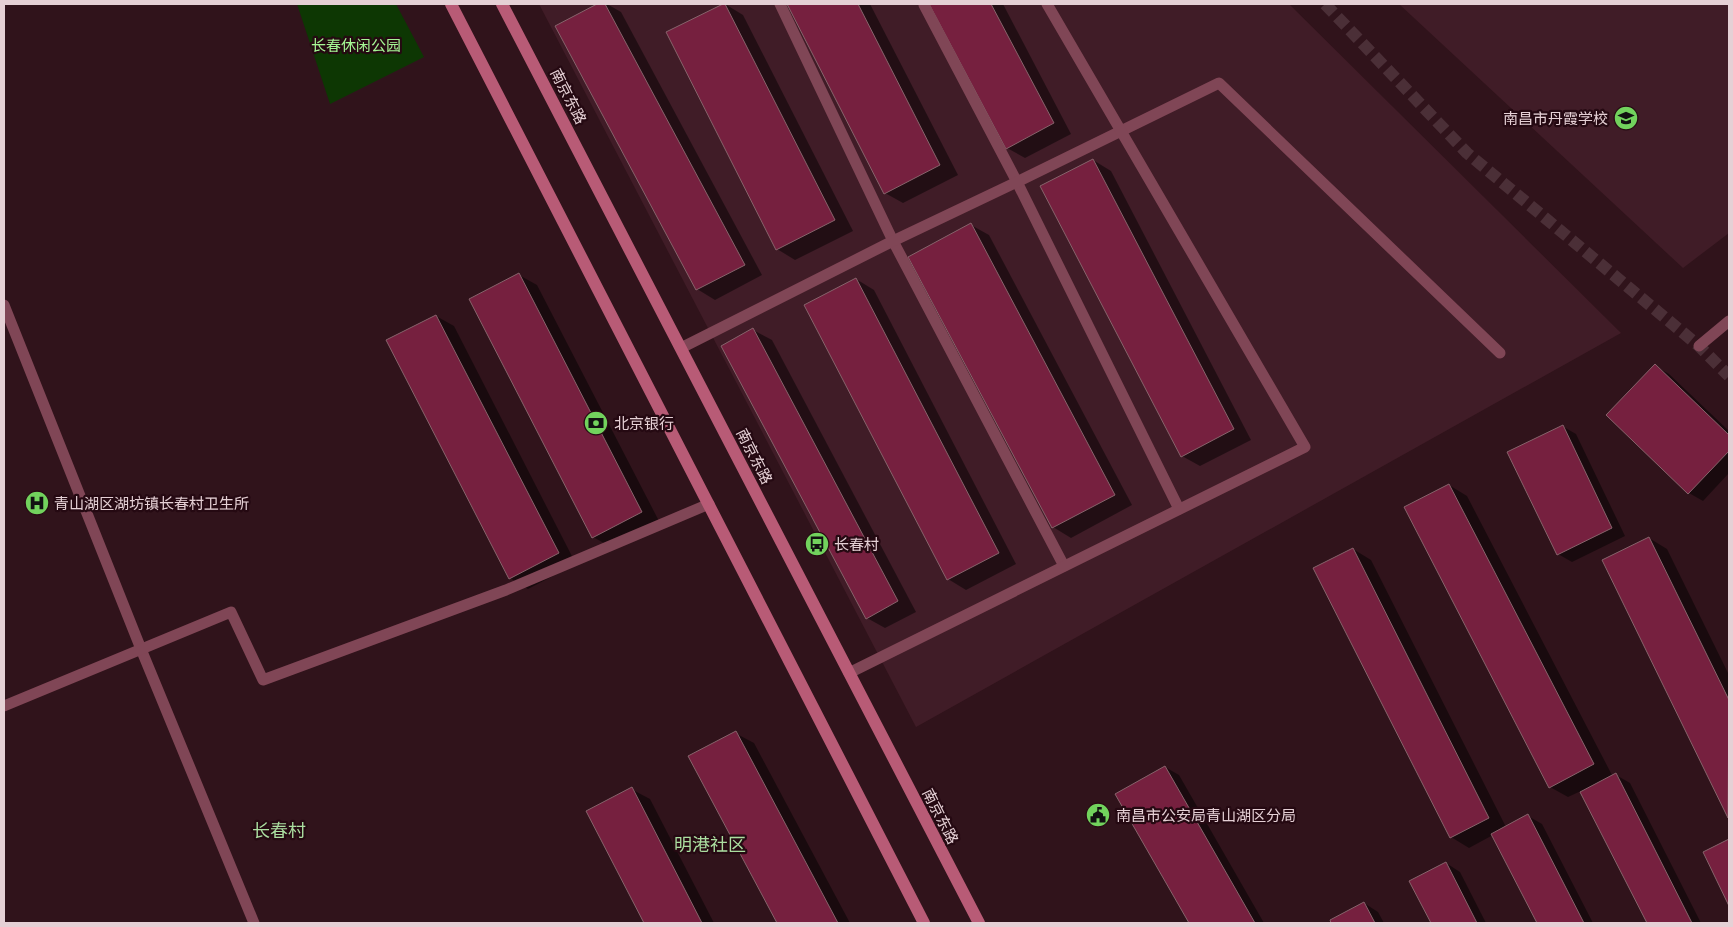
<svg xmlns="http://www.w3.org/2000/svg" width="1733" height="927" font-family="Lato,'Noto Sans SC',sans-serif">
<style>
.built{fill:#401c27}
.green{fill:#0d3703}
.shadow{fill:#0007}
.building{fill:#76203f;stroke:#87636b}
.lines{fill:none;stroke-linecap:round;stroke-linejoin:round}
.street-tunnel{stroke:#4b2f37;stroke-width:12;stroke-dasharray:12 6;stroke-linecap:butt}
.lane{stroke:#804656;stroke-width:11}
.secondary{stroke:#b85b76;stroke-width:12}
.labels{text-anchor:middle;dominant-baseline:central;stroke-width:4.5;stroke-linejoin:round;paint-order:stroke}
.park-label{font-size:15px;fill:#a5f694;stroke:#250912}
.street-label{font-size:15px;fill:#e5d0d5;stroke:#250912}
.poi-label{font-size:15px;fill:#e5d0d5;stroke:#250912;text-anchor:start}
.quarter-label{font-size:18px;fill:#abdea0;stroke:#250912}
</style>
<rect width="100%" height="100%" fill="#30131b"/>
<g class="built">
<path d="M539,4H1289L1621,333L916,727Z"/>
<path d="M1399,4H1729V233L1683,268Z"/>
</g>
<path class="green" d="M297,4H396L424,57L330,104Z"/>
<g class="shadow">
<path d="M599,4H607L621,12L762,275L715,300L697,289L556,27Z"/>
<path d="M725,4L743,15L853,231L795,260L777,249Z"/>
<path d="M788,4H870L958,175L903,203L885,193Z"/>
<path d="M931,4H1003L1071,134L1025,158L1007,148Z"/>
<path d="M1093,160L1111,171L1251,440L1200,466L1182,456Z"/>
<path d="M971,225L989,235L1132,505L1071,538L1053,527Z"/>
<path d="M519,275L537,285L660,523L611,547L593,537Z"/>
<path d="M856,279L874,290L1016,564L966,590L948,579Z"/>
<path d="M436,316L454,326L576,564L528,589L510,578Z"/>
<path d="M753,330L772,340L916,612L885,628L867,618Z"/>
<path d="M1655,366L1669,374L1729,431V473L1703,501L1689,493Z"/>
<path d="M1562,426L1576,434L1625,536L1572,562L1558,554Z"/>
<path d="M1449,485L1467,496L1613,777L1616,775L1630,783L1701,923H1648L1581,791L1568,797L1550,787Z"/>
<path d="M1649,538L1667,549L1729,675V817L1603,561Z"/>
<path d="M1353,549L1371,560L1506,827L1528,816L1542,824L1593,923H1538L1493,835L1469,848L1451,837Z"/>
<path d="M735,733L754,743L850,923H779L690,757Z"/>
<path d="M1165,767L1179,775L1264,923H1191L1117,794Z"/>
<path d="M631,789L650,799L714,923H645L587,812Z"/>
<path d="M1729,841V903L1705,852Z"/>
<path d="M1446,863L1460,872L1486,923H1432L1411,881Z"/>
<path d="M1364,903L1378,912L1384,923H1333L1331,921Z"/>
</g>
<g class="building">
<path d="M597,4H605L745,265L696,290L555,26Z"/>
<path d="M723,4H725L835,220L776,250L666,32Z"/>
<path d="M787,4H858L940,165L884,194Z"/>
<path d="M929,4H991L1054,123L1006,149Z"/>
<path d="M1093,159L1234,429L1181,457L1040,186Z"/>
<path d="M971,223L1115,495L1052,528L908,257Z"/>
<path d="M519,273L642,512L592,538L469,299Z"/>
<path d="M856,278L999,553L947,580L804,305Z"/>
<path d="M436,315L559,553L509,579L386,340Z"/>
<path d="M753,328L898,601L866,619L721,346Z"/>
<path d="M1655,364L1729,435V451L1688,494L1606,415Z"/>
<path d="M1563,425L1612,528L1557,555L1507,452Z"/>
<path d="M1449,484L1594,764L1549,788L1404,507Z"/>
<path d="M1649,537L1729,700L1728,818L1602,560Z"/>
<path d="M1353,548L1489,818L1450,838L1313,568Z"/>
<path d="M736,731L838,923H777L688,756Z"/>
<path d="M1165,766L1255,923H1189L1115,794Z"/>
<path d="M1616,773L1692,923H1647L1580,792Z"/>
<path d="M632,787L702,923H644L586,811Z"/>
<path d="M1528,814L1584,923H1537L1491,834Z"/>
<path d="M1729,839V906L1703,852Z"/>
<path d="M1446,862L1477,923H1431L1409,881Z"/>
<path d="M1364,902L1375,923H1331L1330,920Z"/>
</g>
<g class="lines">
<path class="street-tunnel" d="M1325,4L1467,153L1699,346L1729,376"/>
<g class="lane">
<path d="M780,4L893,241L1064,566"/>
<path d="M924,5L1017,182L1179,509"/>
<path d="M4,305L141,649L254,923"/>
<path d="M1699,346L1729,321"/>
<path d="M681,348L893,241L1017,182L1219,83L1500,353"/>
<path d="M849,673L1305,447L1047,4"/>
<path d="M4,706L231,612L263,680L506,590L709,504"/>
</g>
<g class="secondary">
<path d="M451,4L924,923"/>
<path d="M502,4L979,923"/>
</g>
</g>
<defs>
<g id="school-disc" transform="scale(1.25)"><circle r="9.5" fill="#72d25d" stroke="#250912"/><path d="M0-5L7-2L0 1L-7-2ZM-4 1L0 2.5L4 1V4Q0 6-4 4Z" fill="#111"/></g>
<g id="bank-disc" transform="scale(1.25)"><circle r="9.5" fill="#72d25d" stroke="#250912"/><path d="M-6-4H6V4H-6ZM0-2.3a2.3 2.3 0 1 0 0 4.6a2.3 2.3 0 1 0 0-4.6Z" fill="#111"/></g>
<g id="hospital-disc" transform="scale(1.25)"><circle r="9.5" fill="#72d25d" stroke="#250912"/><path d="M-5-5h3v3.5h4V-5h3V5h-3V1.5h-4V5h-3Z" fill="#111"/></g>
<g id="bus-disc" transform="scale(1.25)"><circle r="9.5" fill="#72d25d" stroke="#250912"/><path d="M-5-6H5V4H4V6H2V4H-2V6H-4V4H-5ZM-3.5-4V0h7V-4ZM-3.5 1.2v1.5H-2V1.2ZM2 1.2v1.5H3.5V1.2Z" fill="#111"/></g>
<g id="civic-disc" transform="scale(1.25)"><circle r="9.5" fill="#72d25d" stroke="#250912"/><path d="M-.6-6.5H3V-4.5H.6V-3L4-1V1h2V6H-6V1h2V-1L-.6-3ZM-1.2 2.5V6h2.4V2.5Z" fill="#111"/></g>
</defs>
<g fill-rule="evenodd">
<use href="#school-disc" x="1626" y="118"/>
<use href="#bank-disc" x="596" y="423"/>
<use href="#hospital-disc" x="37" y="503"/>
<use href="#bus-disc" x="817" y="544"/>
<use href="#civic-disc" x="1098" y="815"/>
</g>
<g class="labels">
<g class="park-label">
<text x="356" y="45">长春休闲公园</text>
</g>
<g class="street-label">
<text transform="translate(569 96) rotate(63)">南京东路</text>
<text transform="translate(755 456) rotate(63)">南京东路</text>
<text transform="translate(941 816) rotate(63)">南京东路</text>
</g>
<g class="poi-label">
<text x="1608" y="118" text-anchor="end">南昌市丹霞学校</text>
<text x="614" y="423">北京银行</text>
<text x="54" y="503">青山湖区湖坊镇长春村卫生所</text>
<text x="834" y="544">长春村</text>
<text x="1116" y="815">南昌市公安局青山湖区分局</text>
</g>
<g class="quarter-label">
<text x="279" y="830">长春村</text>
<text x="710" y="844">明港社区</text>
</g>
</g>
<rect width="1733" height="927" fill="none" stroke="#e5d0d5" stroke-width="10"/>
</svg>
